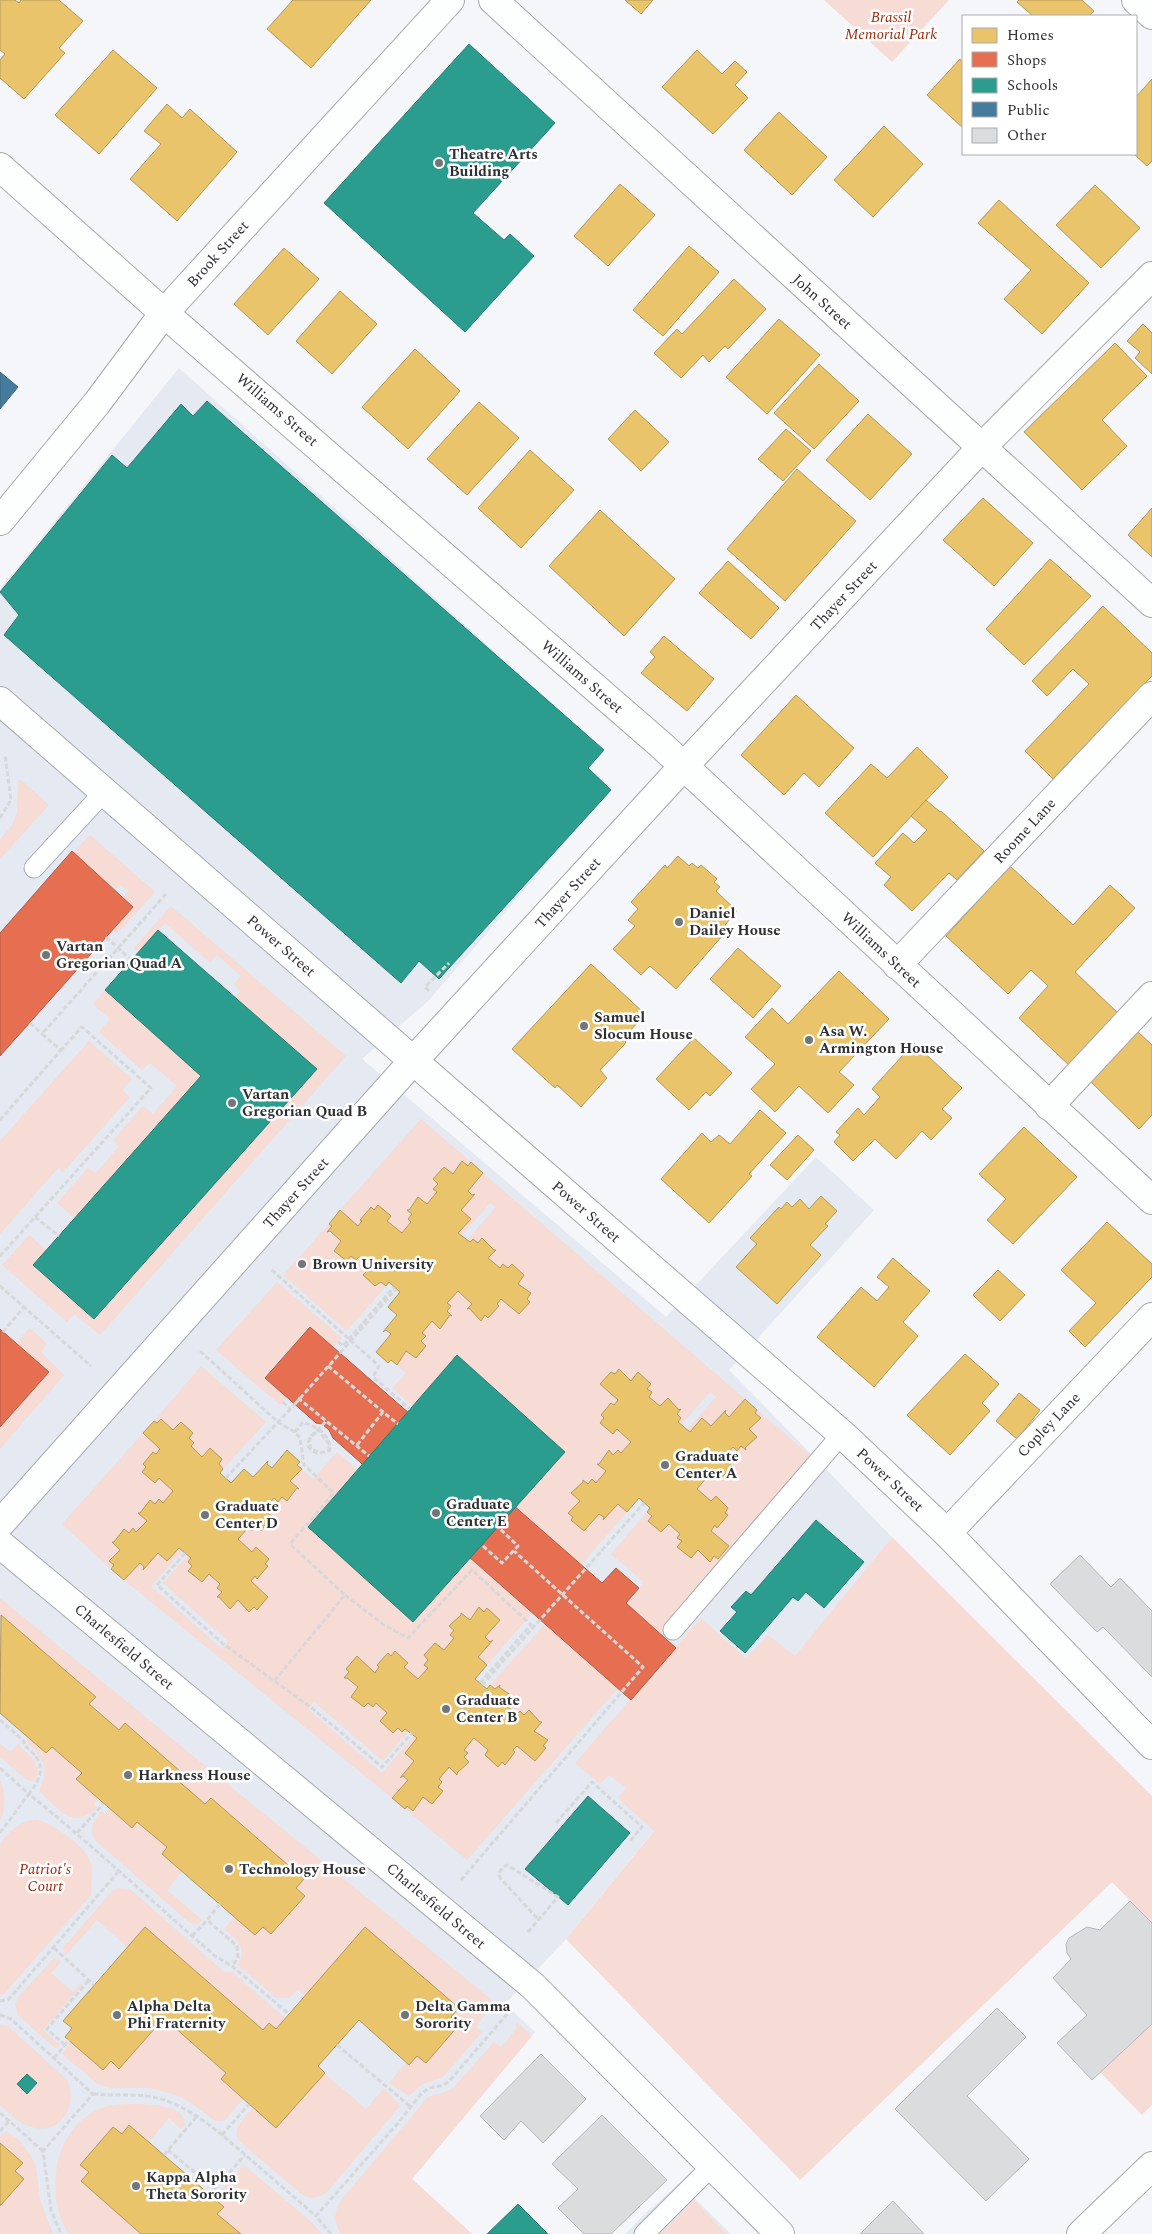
<svg xmlns="http://www.w3.org/2000/svg" width="1152" height="2234" font-family="Spectral,serif">
<style>
.built{fill:#e4e9f2}
.green{fill:#f7dbd5}
.homes{fill:#e9c46a;stroke:#b1985a}
.shops{fill:#e76f51;stroke:#b05c48}
.schools{fill:#2a9d8f;stroke:#2b7c73}
.public{fill:#457b9d;stroke:#3e647d}
.building{fill:#dadcde;stroke:#b6b7ba}
.lines{fill:none;stroke-linecap:round;stroke-linejoin:round}
.service-casing{stroke:#a8a9ab;stroke-width:21}
.minor-casing{stroke:#a8a9ab;stroke-width:30}
.tertiary-casing{stroke:#a8a9ab;stroke-width:30}
.path{stroke:#d7d8da;stroke-width:3;stroke-dasharray:5 2.5;stroke-linecap:butt}
.service{stroke:#fdfefe;stroke-width:19}
.minor{stroke:#fdfefe;stroke-width:28}
.tertiary{stroke:#fdfefe;stroke-width:28}
.path-bridge{stroke:#d7d8da;stroke-width:3;stroke-dasharray:5 2.5;stroke-linecap:butt}
.poi-dot{fill:#737578;stroke:#fff;stroke-width:2}
.labels{text-anchor:middle;dominant-baseline:central;stroke-width:5;stroke-linejoin:round;paint-order:stroke}
.park-label{font-size:15px;font-style:italic;fill:#9b290c;stroke:#fff}
.poi-label{font-size:15px;font-weight:bold;fill:#2e3033;stroke:#fff;text-anchor:start}
.street-label{font-size:15px;fill:#2e3033;stroke:#fff}
</style>
<rect width="100%" height="100%" fill="#f4f6f9"/>
<g class="built">
<path d="M179,368L604,750L588,768L611,790L428,1001L362,1059L666,1317L816,1157L874,1210L729,1370L892,1537L566,1939L505,2004L535,2032L412,2179L472,2234H0V589Z"/>
<path d="M679,2183L731,2234H625L644,2215Z"/>
</g>
<g class="green">
<path d="M824,0H949L892,62Z"/>
<path d="M20,779L49,805L0,859V840L12,825L17,813L18,781Z"/>
<path d="M90,835L155,892L117,934L113,930L132,905L123,897L128,891L120,885L115,890L73,853Z"/>
<path d="M171,906L346,1056L100,1335L74,1314L67,1322L2,1265L29,1235L46,1250L33,1266L94,1319L316,1069L235,997L241,991L234,984L241,976L217,955L210,963L165,923L139,952L134,948Z"/>
<path d="M105,990L201,1076L75,1218L57,1203L88,1168L96,1173L119,1146L113,1140L143,1106L153,1114L177,1086L150,1063L142,1070L99,1032L110,1019L93,1004Z"/>
<path d="M89,1041L132,1079L122,1090L130,1097L63,1172L58,1168L0,1234V1141Z"/>
<path d="M421,1119L471,1162L468,1166L462,1161L453,1174L443,1167L433,1180L438,1184L433,1189L437,1192L427,1204L418,1197L407,1209L412,1214L408,1219L411,1222L402,1233L387,1221L391,1216L378,1205L374,1210L370,1207L360,1219L362,1221L358,1226L340,1210Z"/>
<path d="M483,1173L745,1399L729,1417L725,1413L726,1410L711,1426L702,1418L690,1432L686,1430L716,1397L710,1392L681,1425L678,1422L681,1418L677,1414L681,1409L679,1410L667,1400L660,1406L649,1397L652,1392L647,1389L651,1384L638,1372L631,1381L619,1369L615,1374L611,1372L600,1384L618,1400L614,1405L611,1403L601,1415L604,1418L600,1423L613,1434L617,1429L631,1442L621,1453L618,1450L613,1455L608,1451L597,1464L606,1471L596,1483L592,1480L588,1484L583,1480L580,1501L568,1513L573,1517L571,1520L584,1531L599,1514L604,1517L603,1520L618,1504L627,1512L581,1565L515,1506L424,1416L392,1388L406,1373L397,1365L406,1351L415,1358L426,1346L421,1341L425,1336L422,1333L432,1321L440,1328L450,1315L452,1316L447,1311L451,1306L447,1303L458,1291L472,1304L468,1309L469,1308L481,1320L485,1315L488,1318L499,1306L497,1304L501,1299L519,1314L530,1302L527,1299L531,1293L518,1284L525,1275L512,1264L508,1268H500L488,1258L495,1250H494L482,1238L478,1243L473,1239L470,1242L467,1240L496,1207L490,1203L462,1235L458,1233L470,1219L461,1210L475,1194L472,1195L468,1191Z"/>
<path d="M329,1224L332,1226L328,1232L341,1241L334,1250L347,1261L351,1256L356,1260L359,1257L371,1267L364,1275L376,1287L381,1282L386,1286L347,1331L283,1275Z"/>
<path d="M277,1282L342,1338L333,1347L310,1327L265,1377L287,1397L280,1405L216,1350Z"/>
<path d="M30,1328L47,1344L41,1352L64,1375L0,1449V1427L49,1372L16,1343Z"/>
<path d="M201,1366L266,1422L223,1469L219,1464L223,1460L210,1448L202,1457L191,1446L194,1443L189,1438L193,1433L181,1422L173,1430L161,1420L162,1419L157,1423L154,1421Z"/>
<path d="M757,1410L812,1457L660,1634L626,1603L644,1582L611,1554L647,1512L652,1516L648,1521L661,1530L660,1532L669,1524L680,1534L677,1538L682,1541L678,1547L691,1558L698,1550L710,1561L728,1546L711,1531L715,1525L717,1527L728,1515L725,1513L728,1508L716,1496L711,1501L697,1489L707,1477L711,1480L715,1476L720,1480L723,1459L733,1447L737,1450L741,1446L746,1450L745,1448L757,1437L749,1429L760,1418L755,1413Z"/>
<path d="M143,1433L160,1449L156,1454L153,1452L143,1464L146,1467L142,1472L155,1483L159,1478L173,1491L163,1503L159,1499L155,1504L150,1500L139,1513L147,1521L136,1532L133,1528L129,1533L112,1542L120,1550L109,1561L114,1565L111,1569L62,1524Z"/>
<path d="M337,1452L368,1479L451,1541L532,1613L487,1665L478,1657L492,1640L490,1642L485,1637L500,1620L488,1608L484,1612L479,1607L470,1620L461,1613L454,1630L450,1635L454,1638L444,1650L435,1643L424,1655L428,1660L424,1665L428,1668L418,1679L404,1667L408,1662L395,1651L391,1656L387,1653L377,1665L379,1667L375,1673L357,1657L346,1669L349,1672L344,1678L358,1687L350,1696L364,1707L368,1703H376L387,1713L380,1721L393,1733L398,1728L402,1732L405,1729L409,1731L383,1761L314,1702L308,1709L382,1773L414,1736L417,1738L405,1752L414,1761L400,1777L403,1776L408,1780L392,1798L124,1580L140,1563L144,1567L143,1569L158,1553L167,1561L179,1548L183,1550L151,1586L222,1649L228,1641L163,1583L188,1555L191,1558L188,1562L192,1566L188,1571L201,1582L209,1574L220,1584L217,1588L222,1592L217,1597H219L230,1608L238,1600L249,1612L254,1607L257,1609L268,1597L251,1581L255,1576L258,1578L268,1566L256,1548L252,1552L238,1539L248,1528L252,1531L256,1526L261,1530L273,1517L264,1510L274,1498L278,1502L282,1497L288,1501L298,1489L290,1481L300,1470L302,1469L313,1479Z"/>
<path d="M892,1537L1152,1796V1923L1112,1882L800,2180L566,1939L654,1831L618,1798L626,1788L609,1775L600,1784L575,1763L701,1618L746,1658L768,1635L795,1656Z"/>
<path d="M0,1598L498,2005L495,2008L493,2005L476,2026L482,2032L443,2077L421,2085L409,2096L389,2083L407,2062L410,2064L417,2056L426,2063L459,2025L365,1927L305,1996L298,1990L289,1998H276L238,1965C248,1948 237,1940 224,1929L235,1917L255,1935L263,1927L272,1934L304,1896L296,1888L304,1879L211,1798L205,1804L175,1778L181,1772L126,1723L119,1730L89,1704L95,1697L1,1616L0,1617Z"/>
<path d="M545,1624L618,1688L467,1860L405,1809L407,1806L413,1811L423,1797L431,1804L442,1782L439,1779L449,1767L457,1775V1773L469,1762L464,1757L468,1753L464,1750L474,1738L488,1750L485,1755L498,1766L502,1762L505,1764L515,1752L513,1750L517,1746L535,1761L546,1748L543,1746L548,1740L534,1731L542,1721L540,1722L529,1710L524,1715L520,1711L517,1714L505,1705L512,1696L499,1687L500,1685L495,1689L490,1685Z"/>
<path d="M27,1737L46,1753L52,1747L82,1773L76,1779L98,1799L94,1804L97,1807C72,1832 61,1810 40,1792C39,1786 43,1783 44,1777C47,1762 37,1752 27,1743Z"/>
<path d="M20,1742L19,1746C29,1754 46,1769 33,1781L27,1780L0,1757V1744L10,1752Z"/>
<path d="M0,1780C6,1794 6,1807 0,1821Z"/>
<path d="M110,1808L132,1828L137,1822L167,1847L162,1854L182,1871L167,1890L202,1920L198,1924L190,1923L96,1841C88,1829 94,1821 101,1811L105,1814Z"/>
<path d="M37,1820C54,1824 86,1847 91,1863C93,1873 91,1884 91,1895L4,1994L0,1996V1845C7,1832 22,1819 37,1820Z"/>
<path d="M118,1888L130,1889L224,1972H232L285,2018L276,2029L269,2023L263,2030L145,1927L127,1947L97,1920L66,1955L63,1948L112,1891Z"/>
<path d="M54,1958L61,1961L51,1973L73,1992L81,1983L82,1985L43,2030L60,2045L55,2048L18,2015L15,2004L19,1996Z"/>
<path d="M164,2018L226,2073L221,2080L243,2099L225,2120L219,2121L214,2120L187,2100L173,2094L151,2088H111L98,2084L62,2054L70,2042L103,2070L111,2061L119,2069Z"/>
<path d="M517,2022L532,2036L412,2179L472,2234H341C333,2222 334,2210 342,2199L428,2097L445,2092L454,2087L494,2042L501,2047L517,2028L515,2025Z"/>
<path d="M1152,2024V2105L1142,2115L1100,2072Z"/>
<path d="M0,2025L8,2026L67,2080C78,2104 62,2136 32,2127C19,2124 10,2113 0,2105Z"/>
<path d="M324,2073L366,2109L384,2088L400,2106L327,2192C318,2199 308,2200 299,2192L238,2140C232,2126 245,2118 253,2108L276,2128Z"/>
<path d="M139,2104C154,2105 184,2105 185,2124L181,2129L169,2118L149,2142L130,2125L122,2134L113,2127L80,2165L89,2172L81,2181L141,2234H69C43,2194 54,2123 105,2107C116,2104 128,2104 139,2104Z"/>
<path d="M6,2131L20,2141L31,2156L36,2168L40,2200L53,2234H0V2206L24,2179L15,2171L22,2163L0,2143V2137Z"/>
<path d="M244,2165L310,2221L322,2234H241L217,2214L223,2206L214,2198Z"/>
<path d="M694,2200L727,2234H660Z"/>
</g>
<g class="homes">
<path d="M0,0H15L19,3L21,0H59L83,21L59,48L65,53L24,99L0,78V60L5,54L0,50Z"/>
<path d="M293,0H371L311,68L267,29Z"/>
<path d="M625,0H653L641,14Z"/>
<path d="M1019,0H1082L1094,11L1089,16H1033L1017,2Z"/>
<path d="M113,50L157,88L99,154L55,115Z"/>
<path d="M697,50L722,74L735,61L747,72L735,85L748,98L713,134L662,87Z"/>
<path d="M960,59L963,63V128L927,95Z"/>
<path d="M1152,79V161L1147,166L1134,154H1136V97Z"/>
<path d="M167,104L182,118L190,109L237,152L177,221L130,179L161,144L144,131Z"/>
<path d="M779,112L827,157L792,195L744,150Z"/>
<path d="M884,126L923,164L873,217L834,180Z"/>
<path d="M620,184L655,215L608,266L574,236Z"/>
<path d="M1095,185L1140,228L1101,268L1056,225Z"/>
<path d="M999,200L1089,283L1042,334L1004,299L1031,270L978,223Z"/>
<path d="M689,246L719,272L663,336L633,310Z"/>
<path d="M284,248L319,279L268,335L234,304Z"/>
<path d="M734,279L766,309L728,349L725,346L709,362L703,355L681,378L654,353L677,329L682,334Z"/>
<path d="M340,291L377,324L332,374L296,341Z"/>
<path d="M779,319L820,355L767,414L726,377Z"/>
<path d="M1143,324L1152,333V374L1135,358L1140,352L1127,341Z"/>
<path d="M1115,343L1147,376L1102,420L1127,446L1082,490L1024,432Z"/>
<path d="M415,349L460,391L408,449L362,407Z"/>
<path d="M819,364L859,401L814,449L774,413Z"/>
<path d="M479,402L519,438L467,495L427,459Z"/>
<path d="M635,410L669,442L641,471L608,439Z"/>
<path d="M868,414L912,454L870,500L826,460Z"/>
<path d="M786,429L811,451L783,481L758,459Z"/>
<path d="M530,450L574,490L521,548L478,508Z"/>
<path d="M797,469L856,521L785,601L727,549Z"/>
<path d="M983,498L1033,543L994,586L943,540Z"/>
<path d="M1152,508V557L1128,535Z"/>
<path d="M600,510L675,579L624,636L549,566Z"/>
<path d="M1050,559L1091,596L1024,665L986,629Z"/>
<path d="M728,561L779,608L751,639L699,593Z"/>
<path d="M1103,606L1152,653V676L1053,779L1025,751L1089,684L1073,669L1047,696L1032,681Z"/>
<path d="M664,636L714,679L687,711L641,673L655,657L650,652Z"/>
<path d="M796,695L854,748L819,787L804,773L784,795L741,755Z"/>
<path d="M917,747L948,777L873,857L825,813L871,764L887,778Z"/>
<path d="M926,800L940,812L941,811L984,851L957,880L949,873L912,911L884,885L891,877L875,863L903,833L914,843L927,830L911,816Z"/>
<path d="M678,856L689,866L692,863L698,868L701,865L717,879L714,882L720,887L716,891L737,911L725,925L729,928L676,989L650,966L641,975L613,949L635,926L628,920L638,909L631,902L665,865L667,868Z"/>
<path d="M1010,866L1073,925L1110,885L1135,908L1075,972L1120,1015L1071,1067L1019,1018L1048,986L1031,970L1008,994L946,936Z"/>
<path d="M738,948L781,986L753,1018L710,979Z"/>
<path d="M591,964L645,1014L623,1039L626,1042L624,1045L600,1070L607,1078L581,1107L557,1085L555,1088L512,1049Z"/>
<path d="M839,971L889,1019L839,1072L854,1085L828,1113L799,1086L775,1112L751,1089L775,1064L745,1037L772,1008L788,1024Z"/>
<path d="M1137,1031L1152,1045V1115L1139,1129L1089,1080Z"/>
<path d="M694,1038L732,1073L710,1096L706,1092L689,1110L656,1079Z"/>
<path d="M914,1043L962,1088L942,1109L952,1118L931,1140L922,1131L896,1159L875,1139L853,1161L834,1142L840,1135L836,1132L858,1108L864,1115L880,1097L872,1089Z"/>
<path d="M760,1110L786,1133L749,1174L752,1176L709,1223L661,1179L702,1133L711,1142L719,1135L730,1144Z"/>
<path d="M1024,1127L1077,1177L1013,1244L987,1220L1006,1199L979,1174Z"/>
<path d="M798,1135L814,1150L787,1180L770,1165Z"/>
<path d="M462,1161L468,1166L471,1162L483,1173L468,1191L472,1195L475,1194L461,1210L471,1219L458,1233L470,1242L473,1239L478,1243L482,1238L494,1250H496L488,1258L500,1268L503,1264L508,1268L512,1264L524,1275L518,1284L531,1293L527,1299L530,1302L519,1314L501,1299L497,1304L499,1306L488,1318L485,1315L481,1321L469,1308L467,1309L472,1304L458,1291L447,1303L451,1306L447,1311L452,1316L450,1315L440,1329L432,1321L422,1333L426,1336L421,1341L426,1346L416,1358L406,1351L397,1365L391,1360L388,1363L376,1352L391,1334L386,1330L383,1332L397,1315L388,1307L400,1292L389,1282L386,1286L381,1282L375,1286L363,1275L371,1267L359,1257L356,1260L351,1256L347,1261L334,1251L341,1241L330,1231L327,1232L332,1226L329,1224L340,1210L358,1226L362,1221L360,1220L371,1207L374,1210L378,1205L391,1216L387,1221L402,1233L411,1222L408,1219L412,1214L407,1210H409L418,1197L427,1204L437,1192L433,1189L438,1184L433,1179L444,1167L453,1174Z"/>
<path d="M821,1196L837,1211L825,1224L828,1226L810,1245L821,1255L777,1304L736,1267L757,1244L750,1238L779,1207L781,1209L787,1202L792,1207L800,1199L809,1209Z"/>
<path d="M1107,1222L1152,1264V1277L1085,1347L1069,1331L1096,1303L1061,1270Z"/>
<path d="M893,1258L930,1291L903,1322L918,1336L874,1387L817,1337L861,1287L877,1301L889,1287L877,1277Z"/>
<path d="M998,1270L1025,1295L1000,1321L973,1295Z"/>
<path d="M965,1354L999,1384L982,1403L990,1411L950,1455L907,1415Z"/>
<path d="M619,1369L631,1381L638,1372L651,1384L647,1389L652,1392L649,1397L660,1406L668,1398L679,1410L681,1409L677,1414L681,1418L678,1422L690,1432L702,1418L711,1426L726,1410L725,1413L729,1417L745,1399L757,1410L755,1413L761,1418L749,1429L757,1437L745,1448L746,1450L741,1446L737,1451L733,1447L723,1459L732,1466L720,1480L715,1476L711,1480L707,1477L697,1489L711,1501L716,1496L728,1508L725,1513L728,1515L717,1528L715,1525L711,1531L729,1546L718,1559L714,1556L710,1562L698,1550L691,1558L677,1547L682,1541L677,1538L680,1534L669,1524L661,1532L648,1521L652,1516L647,1512L650,1508L639,1498L627,1512L618,1504L603,1520L604,1517L599,1514L584,1531L571,1520L573,1517L568,1513L580,1501L571,1493L583,1482V1480L588,1484L592,1479L596,1483L606,1471L597,1464H599L609,1450L613,1455L618,1450L621,1453L631,1442L617,1429L613,1434L600,1423L604,1418L601,1415L611,1403L614,1405L618,1400L600,1384L611,1372L615,1374Z"/>
<path d="M1019,1393L1040,1410L1017,1439L996,1421Z"/>
<path d="M161,1419L173,1430L181,1422L193,1433L189,1438L194,1443L191,1446L202,1457L210,1448L222,1459L219,1464L223,1469L220,1473L231,1483L244,1469L253,1477L268,1461L267,1464L272,1468L287,1450L300,1462L297,1465L302,1469L290,1481L299,1489L297,1488L287,1501L282,1497L278,1502L274,1498L264,1510L273,1517H271L261,1531L256,1526L252,1531L248,1528L238,1539L252,1552L256,1547L269,1559L265,1564L268,1566L257,1579L255,1576L251,1581L268,1597L257,1610L254,1607L249,1612L238,1600L230,1609L219,1597H217L222,1592L217,1588L220,1584L209,1574L202,1582L188,1571L192,1566L188,1562L191,1558L179,1548L167,1561L158,1553L143,1570L144,1567L140,1563L124,1580L111,1569L114,1565L109,1561L120,1550L112,1542H114L124,1529L129,1533L133,1528L136,1532L147,1521L138,1513H140L150,1500L155,1504L159,1499L163,1503L173,1491L159,1478L155,1483L142,1472L146,1467L143,1464L153,1452L156,1454L160,1449L143,1433L154,1421L157,1423Z"/>
<path d="M479,1607L484,1612L487,1608L500,1620L485,1637L490,1642L493,1640L478,1657L487,1665L475,1679L487,1689L490,1685L495,1689L500,1685L499,1687L512,1696L505,1705L517,1714L520,1711L524,1715L529,1710L540,1722H542L534,1731L548,1740L543,1746L546,1748L535,1761L517,1746L513,1750L515,1752L505,1765L502,1762L498,1767L485,1755L488,1750L474,1738L464,1750L468,1753L464,1757L469,1762L457,1773V1775L449,1767L439,1779L442,1782L438,1787L443,1791L432,1804L423,1797L413,1811L407,1806L405,1809L392,1798L408,1780L403,1776L400,1778L414,1761L405,1753L417,1738L405,1729L402,1732L398,1728L393,1733L380,1721L387,1713L376,1703L373,1707L368,1703L364,1707L351,1697L358,1687L347,1678H344L349,1672L346,1669L357,1656L375,1673L379,1667L377,1665L388,1653L391,1656L395,1651L408,1663L404,1667L418,1679L428,1668L424,1665L428,1660L424,1655L435,1643L444,1650L454,1638L450,1635L454,1630L449,1626L461,1615V1613L470,1620Z"/>
<path d="M1,1615L96,1697L89,1704L119,1730L125,1723L181,1772L175,1778L205,1804L211,1798L304,1879L296,1888L305,1896L271,1934L263,1927L255,1935L162,1854L167,1847L137,1822L132,1828L76,1779L82,1773L52,1747L46,1753L0,1713Z"/>
<path d="M145,1927L263,2030L269,2023L276,2029L365,1927L459,2008L451,2017L459,2025L426,2063L417,2056L409,2065L359,2020L318,2066L325,2073L276,2128L221,2079L226,2073L164,2018L119,2069L111,2061L103,2070L65,2037L72,2028L63,2021Z"/>
<path d="M129,2125L224,2207L217,2214L241,2234H141L81,2181L89,2172L80,2165L113,2127L122,2134Z"/>
<path d="M0,2143L23,2163L15,2171L24,2179L0,2206Z"/>
</g>
<g class="shops">
<path d="M72,851L133,907L0,1056V933Z"/>
<path d="M310,1327L425,1427L429,1421L424,1416L437,1401L439,1396H442L449,1387L467,1403L462,1409L509,1450L514,1444L532,1460L524,1468L525,1472L520,1473L507,1488L502,1484L496,1490L602,1583L616,1568L639,1588L626,1603L676,1648L631,1700L451,1541L446,1548L451,1552L438,1567V1570L426,1581L407,1565L413,1559L366,1519L361,1524L343,1508L352,1494H355L368,1479L374,1484L379,1479L333,1438L329,1430L322,1424L316,1423L265,1378Z"/>
<path d="M0,1329L49,1372L0,1427Z"/>
</g>
<g class="schools">
<path d="M469,44L555,123L473,213L504,240L510,234L534,256L465,332L324,203Z"/>
<path d="M207,401L604,750L588,768L611,790L439,979L419,961L401,983L4,635L19,615L0,592L112,455L127,468L181,404L193,416Z"/>
<path d="M158,930L317,1069L94,1319L33,1265L201,1076L105,990Z"/>
<path d="M457,1355L565,1452L413,1622L308,1527Z"/>
<path d="M816,1520L864,1562L824,1608L806,1592L798,1601L793,1597L745,1653L720,1631L737,1612L731,1607L746,1591L751,1595Z"/>
<path d="M588,1796L630,1833L568,1905L525,1869Z"/>
<path d="M27,2074L37,2083L27,2094L17,2084Z"/>
<path d="M518,2204L548,2234H487Z"/>
</g>
<path class="public" d="M0,372L18,387L0,409Z"/>
<g class="building">
<path d="M1080,1555L1111,1587L1120,1578L1152,1611V1677L1103,1627L1097,1632L1050,1584Z"/>
<path d="M1130,1901L1152,1923V2024L1092,2080L1057,2043L1087,2015L1053,1978L1071,1959L1067,1953L1066,1944L1069,1938L1087,1927L1100,1930Z"/>
<path d="M997,2008L1026,2037L967,2096L1029,2159L986,2201L895,2109Z"/>
<path d="M541,2054L586,2099L543,2143L521,2121L504,2140L480,2116Z"/>
<path d="M602,2115L667,2180L611,2234H584L558,2208L578,2189L552,2164Z"/>
<path d="M893,2201L924,2234H860Z"/>
</g>
<g class="lines">
<g class="service-casing">
<g id="service">
<path d="M34,868L104,792"/>
<path d="M673,1630L842,1434"/>
<path d="M644,2234L712,2166"/>
</g>
</g>
<g class="minor-casing">
<g id="minor">
<path d="M493,0L1152,603"/>
<path d="M1136,0L1152,15"/>
<path d="M0,167L164,313L661,745L1152,1200"/>
<path d="M897,965L1152,696"/>
<path d="M413,1061L668,783L982,447L1152,276"/>
<path d="M1049,1106L1152,996"/>
<path d="M947,1533L1152,1317"/>
<path d="M0,1544L533,1986L780,2234"/>
<path d="M1081,2234L1152,2166"/>
</g>
</g>
<g class="tertiary-casing">
<g id="tertiary">
<path d="M0,521L97,403L164,313L450,0"/>
<path d="M0,701L842,1434L947,1533L1152,1745"/>
<path d="M0,1524L413,1061"/>
</g>
</g>
<g class="path">
<path d="M0,818L11,800L5,755"/>
<path d="M106,937L131,960"/>
<path d="M429,991L425,987L449,963"/>
<path d="M30,1023L42,1034"/>
<path d="M0,1120L61,1050L42,1034L166,894"/>
<path d="M35,1217L59,1236"/>
<path d="M0,1256L151,1088L82,1027L61,1050"/>
<path d="M272,1270L379,1366L373,1377L410,1409"/>
<path d="M0,1286L91,1366"/>
<path d="M3,1332L24,1307"/>
<path d="M338,1342L343,1346L394,1287"/>
<path d="M200,1351L279,1423L295,1432L300,1438L304,1465L334,1493L290,1544L345,1595L275,1680"/>
<path d="M328,1366L383,1412"/>
<path d="M298,1398L369,1456"/>
<path d="M283,1402L290,1409"/>
<path d="M295,1404L340,1353"/>
<path d="M295,1432L303,1422C316,1427 330,1433 330,1450C320,1454 314,1455 308,1446C308,1438 312,1434 318,1430L329,1444V1450L320,1453L311,1449L309,1440L317,1431"/>
<path d="M357,1445L383,1412L398,1424"/>
<path d="M483,1546L502,1563L518,1546L499,1528"/>
<path d="M185,1553L157,1585L222,1643L313,1709L382,1767L412,1733"/>
<path d="M345,1595L384,1625L408,1638L472,1570L531,1625L480,1683"/>
<path d="M482,1685L644,1503"/>
<path d="M0,1720L24,1741V1745C45,1762 45,1773 29,1794C93,1846 153,1902 215,1956L232,1966L289,2014"/>
<path d="M0,1768L29,1794L0,1833"/>
<path d="M556,1823L592,1782L642,1827L630,1841"/>
<path d="M77,1833L103,1804"/>
<path d="M461,1880L643,1667L514,1551"/>
<path d="M220,1904L207,1920L237,1946L238,1958L232,1966"/>
<path d="M528,1932L558,1897L512,1868L507,1865L502,1868L499,1874L500,1878L538,1919"/>
<path d="M192,1936L207,1920"/>
<path d="M54,1948L94,1985"/>
<path d="M0,2001L9,1999L118,1872"/>
<path d="M0,2015L11,2019L93,2094L43,2151L51,2210L61,2234"/>
<path d="M65,2045L47,2029L89,1980"/>
<path d="M337,2045L411,2107"/>
<path d="M54,2058L69,2040"/>
<path d="M93,2094C115,2096 137,2093 158,2098C194,2108 222,2135 250,2159C272,2178 294,2197 316,2216"/>
<path d="M0,2113L43,2151"/>
<path d="M0,2131L9,2121"/>
<path d="M222,2135L249,2104"/>
<path d="M168,2150L215,2189L245,2155"/>
<path d="M164,2155L197,2116"/>
<path d="M331,2234L316,2216L399,2122L420,2095L429,2088L444,2085L451,2079L509,2012"/>
</g>
<use href="#service" class="service"/>
<use href="#minor" class="minor"/>
<use href="#tertiary" class="tertiary"/>
<g class="path-bridge">
<path d="M340,1353L396,1289"/>
<path d="M317,1431L326,1421"/>
<path d="M226,1478L295,1404"/>
</g>
</g>
<g class="poi-dot">
<circle cx="439" cy="163" r="5"/>
<circle cx="679" cy="922" r="5"/>
<circle cx="46" cy="955" r="5"/>
<circle cx="584" cy="1026" r="5"/>
<circle cx="809" cy="1040" r="5"/>
<circle cx="232" cy="1103" r="5"/>
<circle cx="302" cy="1264" r="5"/>
<circle cx="665" cy="1465" r="5"/>
<circle cx="436" cy="1513" r="5"/>
<circle cx="205" cy="1515" r="5"/>
<circle cx="446" cy="1709" r="5"/>
<circle cx="128" cy="1775" r="5"/>
<circle cx="229" cy="1869" r="5"/>
<circle cx="117" cy="2015" r="5"/>
<circle cx="405" cy="2015" r="5"/>
<circle cx="136" cy="2186" r="5"/>
</g>
<g class="labels">
<g class="park-label">
<text x="891" y="17">Brassil<tspan x="891" dy="17">Memorial Park</tspan></text>
<text x="45" y="1869">Patriot's<tspan x="45" dy="17">Court</tspan></text>
</g>
<g class="poi-label">
<text x="449" y="154">Theatre Arts<tspan x="449" dy="17">Building</tspan></text>
<text x="689" y="913">Daniel<tspan x="689" dy="17">Dailey House</tspan></text>
<text x="56" y="946">Vartan<tspan x="56" dy="17">Gregorian Quad A</tspan></text>
<text x="594" y="1017">Samuel<tspan x="594" dy="17">Slocum House</tspan></text>
<text x="819" y="1031">Asa W.<tspan x="819" dy="17">Armington House</tspan></text>
<text x="242" y="1094">Vartan<tspan x="242" dy="17">Gregorian Quad B</tspan></text>
<text x="312" y="1264">Brown University</text>
<text x="675" y="1456">Graduate<tspan x="675" dy="17">Center A</tspan></text>
<text x="446" y="1504">Graduate<tspan x="446" dy="17">Center E</tspan></text>
<text x="215" y="1506">Graduate<tspan x="215" dy="17">Center D</tspan></text>
<text x="456" y="1700">Graduate<tspan x="456" dy="17">Center B</tspan></text>
<text x="138" y="1775">Harkness House</text>
<text x="239" y="1869">Technology House</text>
<text x="127" y="2006">Alpha Delta<tspan x="127" dy="17">Phi Fraternity</tspan></text>
<text x="415" y="2006">Delta Gamma<tspan x="415" dy="17">Sorority</tspan></text>
<text x="146" y="2177">Kappa Alpha<tspan x="146" dy="17">Theta Sorority</tspan></text>
</g>
<g class="street-label">
<text transform="translate(218 254) rotate(-48)">Brook Street</text>
<text transform="translate(822 302) rotate(42)">John Street</text>
<text transform="translate(277 410) rotate(41)">Williams Street</text>
<text transform="translate(844 596) rotate(-47)">Thayer Street</text>
<text transform="translate(582 677) rotate(41)">Williams Street</text>
<text transform="translate(1025 831) rotate(-47)">Roome Lane</text>
<text transform="translate(568 893) rotate(-48)">Thayer Street</text>
<text transform="translate(281 946) rotate(41)">Power Street</text>
<text transform="translate(881 950) rotate(43)">Williams Street</text>
<text transform="translate(296 1193) rotate(-48)">Thayer Street</text>
<text transform="translate(586 1212) rotate(41)">Power Street</text>
<text transform="translate(1049 1425) rotate(-46)">Copley Lane</text>
<text transform="translate(890 1480) rotate(43)">Power Street</text>
<text transform="translate(124 1647) rotate(40)">Charlesfield Street</text>
<text transform="translate(436 1906) rotate(40)">Charlesfield Street</text>
</g>
</g>
<rect x="962" y="15" width="175" height="140" fill="#ffffff" stroke="#abacad"/>
<rect x="972" y="28" width="25" height="15" fill="#e9c46a" stroke="#abacad"/>
<text x="1007" y="40" font-size="15" fill="#2e3033">Homes</text>
<rect x="972" y="52" width="25" height="15" fill="#e76f51" stroke="#abacad"/>
<text x="1007" y="65" font-size="15" fill="#2e3033">Shops</text>
<rect x="972" y="78" width="25" height="15" fill="#2a9d8f" stroke="#abacad"/>
<text x="1007" y="90" font-size="15" fill="#2e3033">Schools</text>
<rect x="972" y="102" width="25" height="15" fill="#457b9d" stroke="#abacad"/>
<text x="1007" y="115" font-size="15" fill="#2e3033">Public</text>
<rect x="972" y="128" width="25" height="15" fill="#dadcde" stroke="#abacad"/>
<text x="1007" y="140" font-size="15" fill="#2e3033">Other</text>
</svg>
